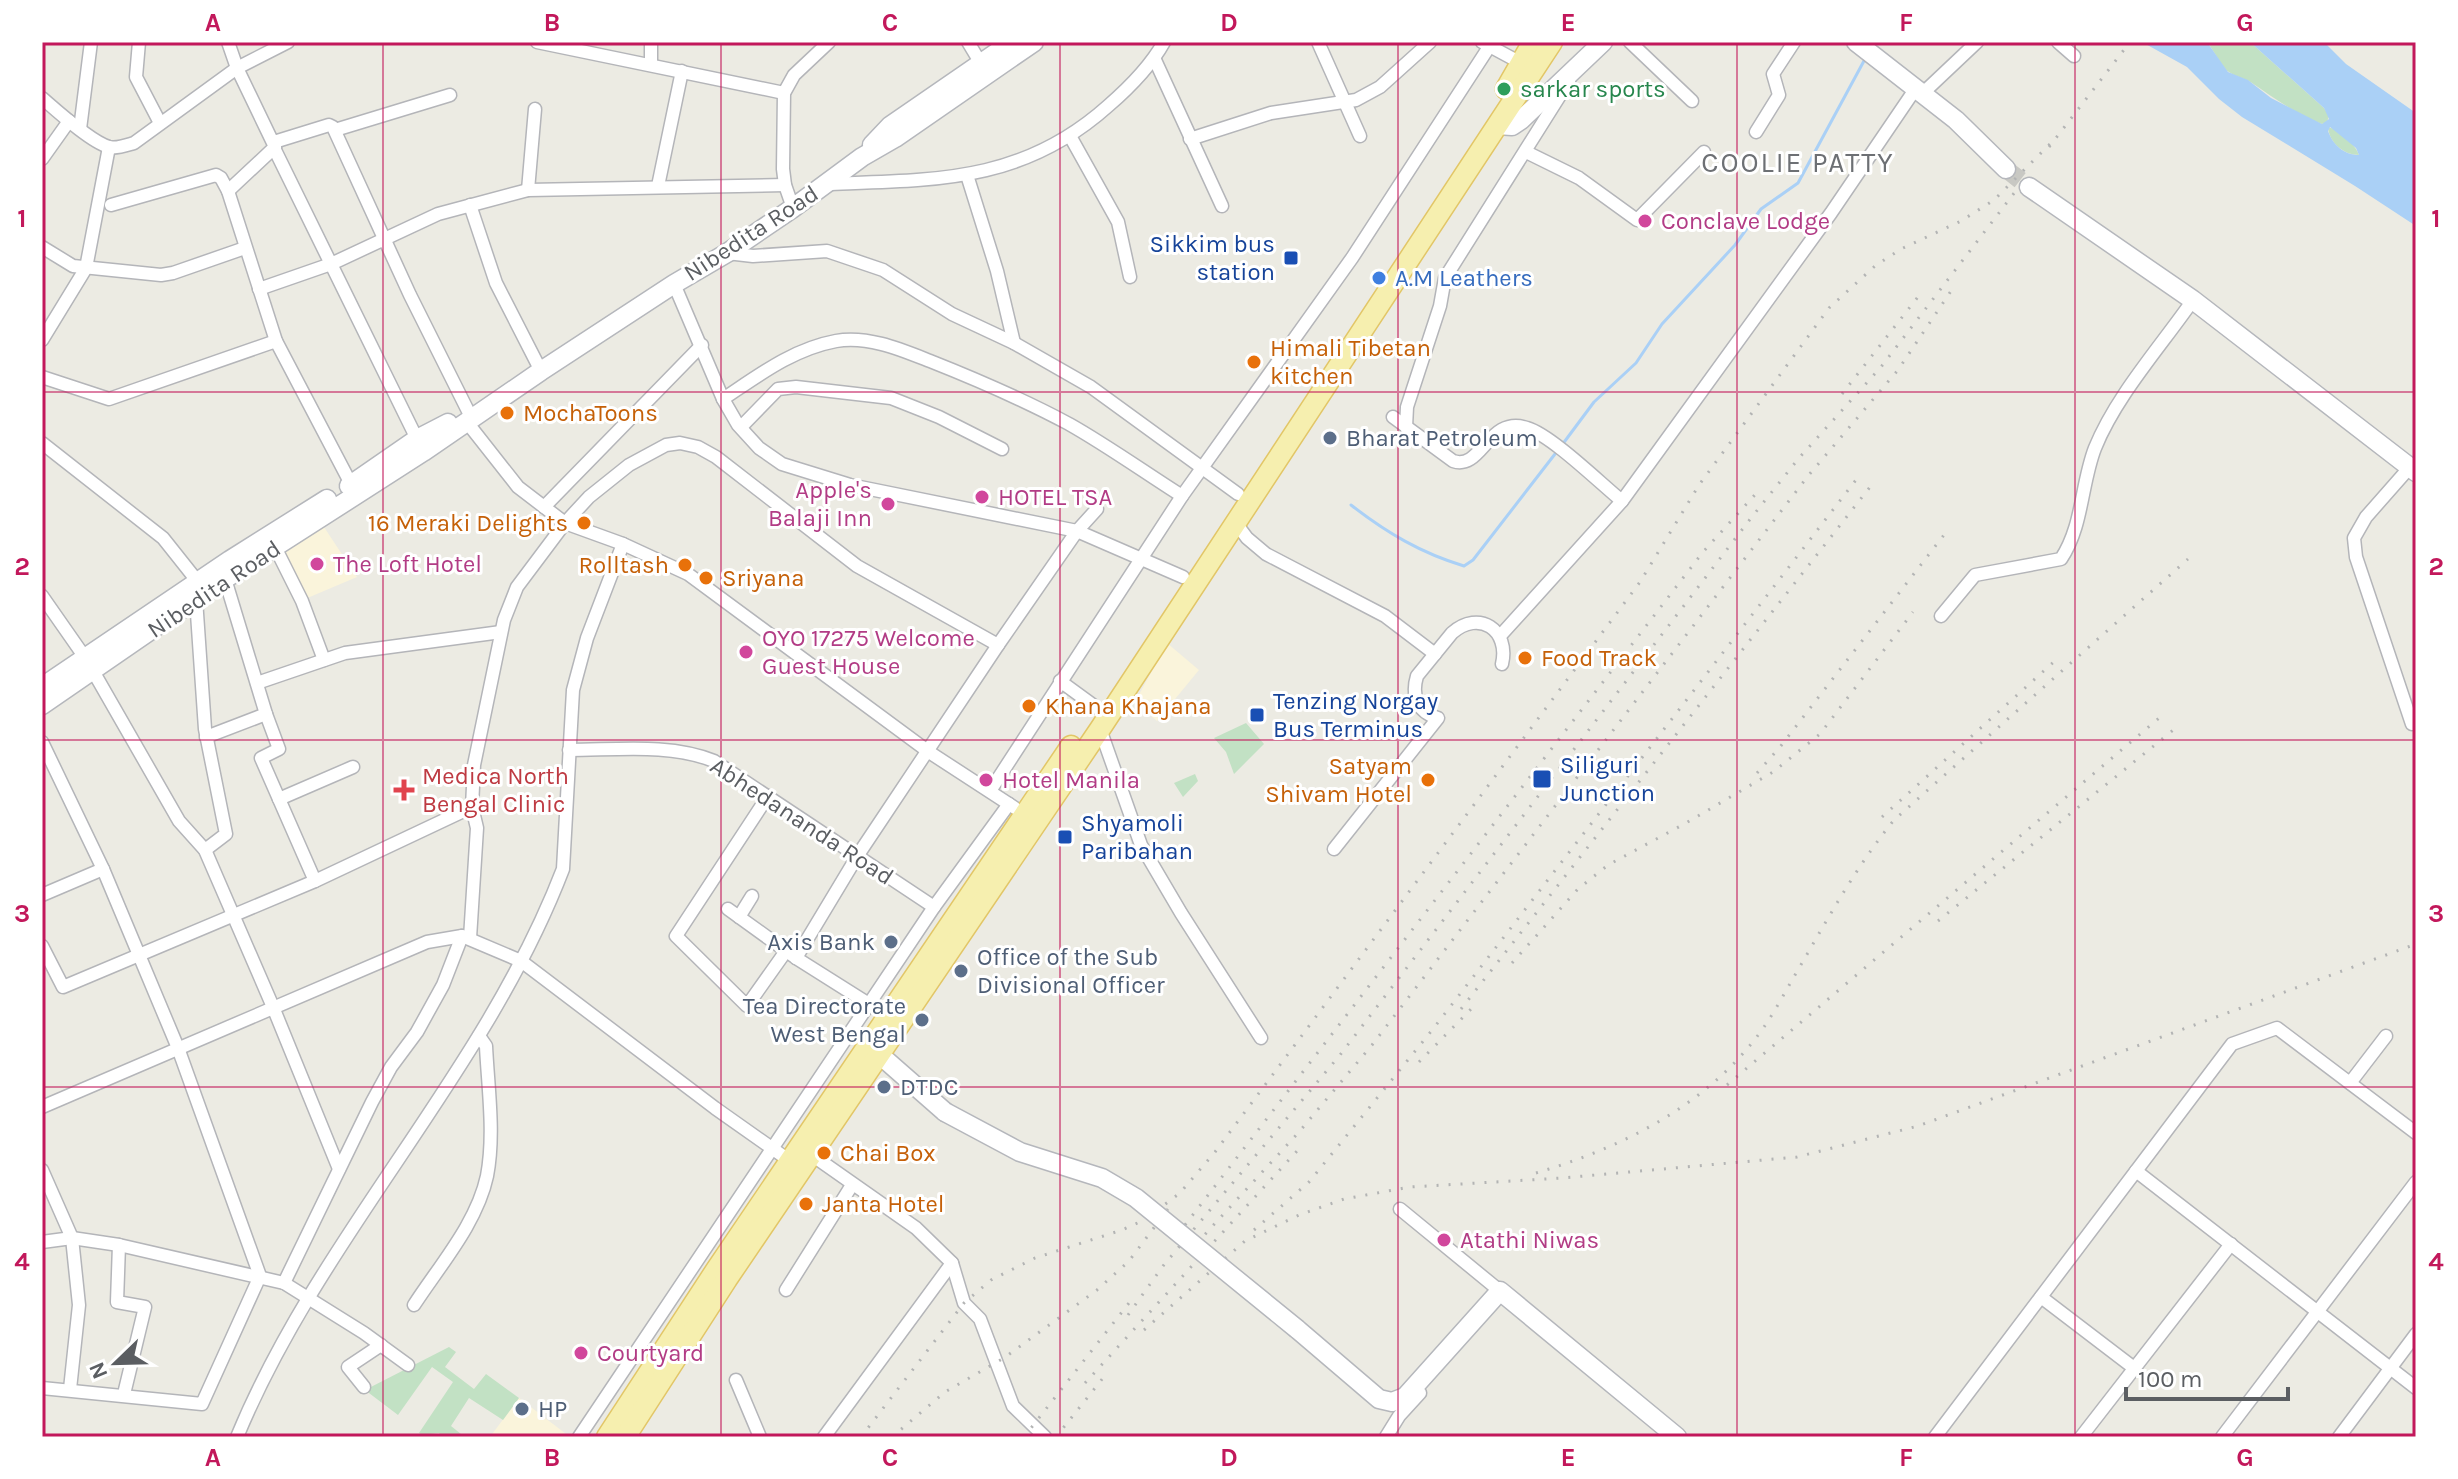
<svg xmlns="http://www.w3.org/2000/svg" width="2458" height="1479" font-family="Karla,sans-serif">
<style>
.commercial{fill:#faf4db}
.green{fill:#c2e1c4}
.water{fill:#aad0f6;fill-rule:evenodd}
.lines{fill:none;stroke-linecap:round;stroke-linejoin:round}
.stream{stroke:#aad0f6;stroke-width:3}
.secondary-tunnel{stroke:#c8c8c3;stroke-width:18;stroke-dasharray:18 9;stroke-linecap:butt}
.street-casing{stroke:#b4b5b9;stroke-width:15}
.secondary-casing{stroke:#b5b7bc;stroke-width:21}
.primary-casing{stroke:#e2c667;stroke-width:23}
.street{stroke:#fff;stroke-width:12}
.secondary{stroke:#fff;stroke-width:18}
.primary{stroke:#f6efaf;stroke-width:20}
.rail{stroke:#b3b4b4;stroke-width:3;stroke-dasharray:2 10;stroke-linecap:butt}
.secondary-bridge-casing{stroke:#b5b7bc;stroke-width:21;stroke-linecap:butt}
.secondary-bridge{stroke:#fff;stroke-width:18}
.grid{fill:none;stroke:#c2185b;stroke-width:2;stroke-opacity:0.55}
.leisure-dot{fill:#2e9e5b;stroke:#fff;stroke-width:3}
.hotel-dot{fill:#d1479c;stroke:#fff;stroke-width:3}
.transit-dot{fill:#1a4fb4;stroke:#fff;stroke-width:3}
.shop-dot{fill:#3f7fe0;stroke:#fff;stroke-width:3}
.food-dot{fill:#e8710a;stroke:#fff;stroke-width:3}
.service-dot{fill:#5c6f8a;stroke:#fff;stroke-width:3}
.health-dot{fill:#e0444e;stroke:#fff;stroke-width:3}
.labels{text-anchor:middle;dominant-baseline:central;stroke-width:6;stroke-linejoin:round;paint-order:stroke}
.leisure-label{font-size:24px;fill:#27864d;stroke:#fff;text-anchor:start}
.hotel-label{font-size:24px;fill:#b23c85;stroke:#fff;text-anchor:start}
.street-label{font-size:24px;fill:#5b5e62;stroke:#fff}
.transit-label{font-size:24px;fill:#164399;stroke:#fff;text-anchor:start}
.shop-label{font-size:24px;fill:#366cbe;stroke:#fff;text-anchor:start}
.food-label{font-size:24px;fill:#c56008;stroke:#fff;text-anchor:start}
.service-label{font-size:24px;fill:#4e5e75;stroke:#fff;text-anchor:start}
.health-label{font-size:24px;fill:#be3a42;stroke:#fff;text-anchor:start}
.quarter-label{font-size:28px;letter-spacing:2px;fill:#6d7074;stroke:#fff}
.neatline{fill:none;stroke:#c2185b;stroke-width:3}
.grid-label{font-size:26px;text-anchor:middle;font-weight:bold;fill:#c2185b}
</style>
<rect width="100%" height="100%" fill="#ecebe3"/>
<g class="commercial">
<path d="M322,524L357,577L305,599L282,553Z"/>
<path d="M1167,643L1199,670L1157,721L1135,702Z"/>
<path d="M519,1398L570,1437H490Z"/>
</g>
<g class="green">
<path d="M2207,42H2250L2324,108L2329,116L2327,122L2322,124C2298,116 2273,97 2252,83C2245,78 2236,77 2229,72C2223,69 2213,49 2207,42Z"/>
<path d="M2328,127C2339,130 2355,144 2359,155C2344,155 2329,143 2328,127Z"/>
<path d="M1246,723L1264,744L1234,774L1226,752L1214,738Z"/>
<path d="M1195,774L1198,781L1183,797L1174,783Z"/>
<path d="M449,1347L456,1352L445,1367L474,1389L486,1374L519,1398L503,1420L469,1398L451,1426L461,1434L459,1437H442L439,1433L422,1435L419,1433L453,1382L432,1367L398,1415L365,1390Z"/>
</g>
<path class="water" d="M2142,42H2207L2228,72L2248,80L2271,98L2322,124L2329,119L2324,108L2250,42H2324L2346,64L2416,113V226L2355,186L2242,117L2219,99L2187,67ZM2330,127L2356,148L2359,155C2344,155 2333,145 2328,131Z"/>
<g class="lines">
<g class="stream">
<path d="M1562,445L1594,402L1636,363L1662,324L1735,245L1761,209L1798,183L1865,59"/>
<path d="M1351,505C1387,533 1421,553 1464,566L1473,560L1555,454"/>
</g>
<path class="secondary-tunnel" d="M2006,169L2029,187"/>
<g class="street-casing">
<g id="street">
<path d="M139,42L136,77L160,123"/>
<path d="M228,42L237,68L275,147L228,191"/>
<path d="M537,42L784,93"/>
<path d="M968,42L983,67"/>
<path d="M1318,42L1360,136"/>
<path d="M1482,42L1521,63"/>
<path d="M1630,42L1692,101"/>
<path d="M2058,42L2074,56"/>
<path d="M1155,60L1222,206"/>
<path d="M651,64V42"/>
<path d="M1923,93L1977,42"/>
<path d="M42,98C57,111 91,142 109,147C117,149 127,145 134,143L237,68L288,42"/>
<path d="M80,129L91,42"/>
<path d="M335,130L450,95"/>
<path d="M1756,132L1779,95L1773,74L1794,42"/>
<path d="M1070,136L1118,222L1130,277"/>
<path d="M1190,139L1271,113L1356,100L1380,87L1430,42"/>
<path d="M274,142L329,125L333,127L410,295L471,417"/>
<path d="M274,148L417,439"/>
<path d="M1526,152L1579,178L1637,220L1704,152"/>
<path d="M42,159L69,121"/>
<path d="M967,175L997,271L1014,343"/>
<path d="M826,184C935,180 1022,183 1108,106C1130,87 1150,67 1164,42"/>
<path d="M658,186L682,71"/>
<path d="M528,190L535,109"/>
<path d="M111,205L216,175L221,178L228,191L276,341L351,484"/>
<path d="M470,205L496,283L541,371"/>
<path d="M793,208L785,185L783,169L784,93L794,75L829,42"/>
<path d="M42,247L73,266L161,275L173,273L245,248"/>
<path d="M727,253L753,256L827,251L883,270L952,314L1014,343L1091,387L1238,494"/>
<path d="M674,284L723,399L738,425L759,448L782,464L850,485L1077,531L1183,577"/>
<path d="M259,289L331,264L438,214L528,190L785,185"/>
<path d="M42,340L86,268L109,147"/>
<path d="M42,377L109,399L276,341"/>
<path d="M723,399C759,375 793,349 836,341C867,335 902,350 930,361C978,380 1024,400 1069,424C1108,446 1144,472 1182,496"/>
<path d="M1393,417L1453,461C1482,471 1488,415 1527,428C1551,435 1600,483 1622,501"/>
<path d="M466,421L518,487L565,523L623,544L688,574L929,752L1015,808"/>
<path d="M741,427L778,389L796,387L891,398L939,417L1002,449"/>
<path d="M1406,427L1407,407L1440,306L1445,278L1569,81"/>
<path d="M42,443L163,538L198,582"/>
<path d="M2410,467L2366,517L2354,538L2356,557L2412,724"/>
<path d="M544,507L702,345"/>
<path d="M1235,522L1247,538L1266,554L1385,616L1435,654"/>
<path d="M275,547L302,601L324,660"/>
<path d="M225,579L266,714L279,749L261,758L315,881"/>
<path d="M42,596L86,659"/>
<path d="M196,599L205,729L226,834L205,850"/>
<path d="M1941,616L1975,575L2061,559C2083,526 2081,484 2095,448C2116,396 2161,346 2193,300"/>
<path d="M1500,636L1622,501L1831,213L1916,88"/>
<path d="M93,671L179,821L205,850L273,1007L339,1169"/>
<path d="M1060,681L1097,708"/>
<path d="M257,683L345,653L501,632"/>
<path d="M1100,729L1141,845L1181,913L1261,1038"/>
<path d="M206,737L266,714"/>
<path d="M42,742L103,869L178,1048L260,1276L202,1404L42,1388"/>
<path d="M569,750C616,750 670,743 714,761L934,907"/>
<path d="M990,791L1182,496L1352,258L1489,47"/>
<path d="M768,796L676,936L747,1006L786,951"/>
<path d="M279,799L353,767"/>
<path d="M1334,849L1438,718C1418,713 1411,696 1417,676L1452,633C1479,609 1510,630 1502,664"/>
<path d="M42,895L103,869"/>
<path d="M728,909L796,958L888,1016"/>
<path d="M739,917L752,896"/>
<path d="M470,938L477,828L472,807L474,765L504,620L517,587L565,523L589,497L629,465L666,445L680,443L698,447L716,457L857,566L998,645"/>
<path d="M42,946L63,987L315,881L472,807"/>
<path d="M796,958L858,855L998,645L1077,531L1097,509"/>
<path d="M2350,1083L2386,1036"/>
<path d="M42,1107L427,942L462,936L521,961L715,1108L790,1161"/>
<path d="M812,1155L916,1228L952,1263L964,1303L980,1319L1013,1406L1045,1437"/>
<path d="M42,1170L72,1238L79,1305L70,1389"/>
<path d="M2136,1171L2416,1388"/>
<path d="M1400,1209L1500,1291"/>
<path d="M42,1242L72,1238L119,1245L284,1283L364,1333L408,1365"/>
<path d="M119,1245L117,1302L145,1307L124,1394"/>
<path d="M284,1283L372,1102L391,1067L417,1032L443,985L462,936"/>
<path d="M786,1290L852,1185"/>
<path d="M2041,1297L2134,1368"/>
<path d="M414,1305C440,1265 477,1223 487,1176C495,1134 488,1088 486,1046L479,1036"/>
<path d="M736,1380L760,1437"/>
<path d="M364,1387L348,1367L381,1345"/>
<path d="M237,1437C321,1234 484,1075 563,869L573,690L587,638L623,544"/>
<path d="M579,1437L934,907L1009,804"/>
<path d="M824,1437L952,1263"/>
<path d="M1386,1437L1399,1416L1420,1393"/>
<path d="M1935,1437L2232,1044L2277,1028L2416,1133"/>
<path d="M2081,1437L2231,1244"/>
<path d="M2222,1437L2416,1182"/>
<path d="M2339,1437L2416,1334"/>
</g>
</g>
<g class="secondary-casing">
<g id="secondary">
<path d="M1856,42L1956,120L2006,169"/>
<path d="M1497,125L1512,126L1521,120L1603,42"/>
<path d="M872,145L890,126L1012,42"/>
<path d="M2029,187L2193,300L2416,472"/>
<path d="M349,486L417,439L448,423"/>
<path d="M42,687L230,560L327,499"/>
<path d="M42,705L225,579L423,452L541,371L674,284L727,253L793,208L862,157L895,138L1034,42"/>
<path d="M880,1055L945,1112"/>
<path d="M1297,1329L1379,1399L1392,1402L1405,1397L1500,1291L1677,1437"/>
</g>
</g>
<g class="primary-casing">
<g id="primary">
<path d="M1506,89L1533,42"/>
<path d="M607,1437L716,1270L1071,746"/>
<path d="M625,1437L727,1279L1100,729L1552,42"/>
</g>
</g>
<use href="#street" class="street"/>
<use href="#secondary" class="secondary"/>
<use href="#primary" class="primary"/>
<g class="rail">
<path d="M2049,147L2130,42"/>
<path d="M1842,394L1921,293"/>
<path d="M1757,773L1780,747L1947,531"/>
<path d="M1882,817L2057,659"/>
<path d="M1938,921L2177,727"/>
<path d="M1512,963L1578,889L1608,865L1686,823L1773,772L1820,734L1913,612"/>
<path d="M1461,1009L1870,487"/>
<path d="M1419,1062L1475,1005"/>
<path d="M1727,1085L2165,713"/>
<path d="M1536,1173C1624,1147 1710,1104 1764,1027C1775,1011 1785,992 1795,975C1826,922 1855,868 1894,820L2188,559"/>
<path d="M1185,1225L1703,552L1761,488"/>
<path d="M1254,1230L1309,1182L1433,1029L1859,476"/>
<path d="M1197,1243L1299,1132L1372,1045L1808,476L1898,370L1951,291"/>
<path d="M1128,1315L1163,1266L1340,1055L1751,518L1799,458L1881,367L2018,188"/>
<path d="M1144,1330L1245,1241L1299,1215L1344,1199L1410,1187L1562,1178L1797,1157L1918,1126L2416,944"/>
<path d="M1085,1383L1297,1151"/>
<path d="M861,1437L964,1303L991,1280L1035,1258L1122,1230L1144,1220L1180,1193L1215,1152L1640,582L1699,485L1829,308L1875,266L1901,249L1961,221L1994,200L2056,138"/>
<path d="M892,1437L945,1392L1004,1358L1097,1290L1129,1261L1168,1209"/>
<path d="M1024,1437L1129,1303"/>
<path d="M1056,1437L1103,1378"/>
</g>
<g class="secondary-bridge-casing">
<path id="secondary-bridge" d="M945,1112L1020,1152L1102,1178L1136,1198L1297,1329"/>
</g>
<use href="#secondary-bridge" class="secondary-bridge"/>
</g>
<path class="grid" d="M383,42V1437M721,42V1437M1060,42V1437M1398,42V1437M1737,42V1437M2075,42V1437M42,392H2416M42,740H2416M42,1087H2416"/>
<circle class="leisure-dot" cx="1504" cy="89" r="8"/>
<g class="hotel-dot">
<circle cx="1645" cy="221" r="8"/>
<circle cx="982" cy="497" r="8"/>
<circle cx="888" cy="504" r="8"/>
<circle cx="317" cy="564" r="8"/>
<circle cx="746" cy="652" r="8"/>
<circle cx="986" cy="780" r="8"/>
<circle cx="1444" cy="1240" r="8"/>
<circle cx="581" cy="1353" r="8"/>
</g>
<g class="transit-dot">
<rect x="1283" y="250" width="16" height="16" rx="4"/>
<rect x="1249" y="707" width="16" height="16" rx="4"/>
<rect x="1532" y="769" width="20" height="20" rx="4"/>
<rect x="1057" y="829" width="16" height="16" rx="4"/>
</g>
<circle class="shop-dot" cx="1379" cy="278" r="8"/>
<g class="food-dot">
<circle cx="1254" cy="362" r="8"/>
<circle cx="507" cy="413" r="8"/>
<circle cx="584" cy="523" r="8"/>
<circle cx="685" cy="565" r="8"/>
<circle cx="706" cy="578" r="8"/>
<circle cx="1525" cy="658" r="8"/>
<circle cx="1029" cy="706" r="8"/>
<circle cx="1428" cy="780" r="8"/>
<circle cx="824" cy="1153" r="8"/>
<circle cx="806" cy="1204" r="8"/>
</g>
<g class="service-dot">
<circle cx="1330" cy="438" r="8"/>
<circle cx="891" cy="942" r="8"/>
<circle cx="961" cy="971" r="8"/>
<circle cx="922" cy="1020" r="8"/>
<circle cx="884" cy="1087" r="8"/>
<circle cx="522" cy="1409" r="8"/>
</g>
<path class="health-dot" d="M400 778h8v8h8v8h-8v8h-8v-8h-8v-8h8z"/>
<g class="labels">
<g class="leisure-label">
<text x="1520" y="89">sarkar sports</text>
</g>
<g class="hotel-label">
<text x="1661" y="221">Conclave Lodge</text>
<text x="872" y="490" text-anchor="end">Apple's<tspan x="872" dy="28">Balaji Inn</tspan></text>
<text x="998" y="497">HOTEL TSA</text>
<text x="333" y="564">The Loft Hotel</text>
<text x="762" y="638">OYO 17275 Welcome<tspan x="762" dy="28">Guest House</tspan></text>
<text x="1002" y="780">Hotel Manila</text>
<text x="1460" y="1240">Atathi Niwas</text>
<text x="597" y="1353">Courtyard</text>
</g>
<g class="street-label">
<text transform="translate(751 233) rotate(-33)">Nibedita Road</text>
<text transform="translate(214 589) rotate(-34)">Nibedita Road</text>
<text transform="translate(802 821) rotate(33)">Abhedananda Road</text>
</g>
<g class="transit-label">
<text x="1275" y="244" text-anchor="end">Sikkim bus<tspan x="1275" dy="28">station</tspan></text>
<text x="1273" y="701">Tenzing Norgay<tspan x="1273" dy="28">Bus Terminus</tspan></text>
<text x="1560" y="765">Siliguri<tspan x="1560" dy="28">Junction</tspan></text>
<text x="1081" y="823">Shyamoli<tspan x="1081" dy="28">Paribahan</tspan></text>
</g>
<g class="shop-label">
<text x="1395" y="278">A.M Leathers</text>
</g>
<g class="food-label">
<text x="1270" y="348">Himali Tibetan<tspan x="1270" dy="28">kitchen</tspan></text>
<text x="523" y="413">MochaToons</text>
<text x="568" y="523" text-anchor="end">16 Meraki Delights</text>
<text x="669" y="565" text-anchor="end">Rolltash</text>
<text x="722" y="578">Sriyana</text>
<text x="1541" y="658">Food Track</text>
<text x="1045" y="706">Khana Khajana</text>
<text x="1412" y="766" text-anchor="end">Satyam<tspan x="1412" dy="28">Shivam Hotel</tspan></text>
<text x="840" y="1153">Chai Box</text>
<text x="822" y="1204">Janta Hotel</text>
</g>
<g class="service-label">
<text x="1346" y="438">Bharat Petroleum</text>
<text x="875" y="942" text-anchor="end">Axis Bank</text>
<text x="977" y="957">Office of the Sub<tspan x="977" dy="28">Divisional Officer</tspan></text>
<text x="906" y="1006" text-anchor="end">Tea Directorate<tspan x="906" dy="28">West Bengal</tspan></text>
<text x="900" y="1087">DTDC</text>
<text x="538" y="1409">HP</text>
</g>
<g class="health-label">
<text x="422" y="776">Medica North<tspan x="422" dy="28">Bengal Clinic</tspan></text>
</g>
<g class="quarter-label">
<text x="1798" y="162">COOLIE PATTY</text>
</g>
</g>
<rect width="2458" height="1479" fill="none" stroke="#ffffff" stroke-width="88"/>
<g transform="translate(116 1363) rotate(247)" stroke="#ffffff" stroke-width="6" paint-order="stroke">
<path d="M0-6L14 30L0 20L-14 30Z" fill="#5b5e62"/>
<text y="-12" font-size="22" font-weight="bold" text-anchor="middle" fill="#5b5e62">N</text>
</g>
<path d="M2126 1387v12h162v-12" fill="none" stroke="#5b5e62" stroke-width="4"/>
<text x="2138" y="1387" font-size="24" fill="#5b5e62" stroke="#ffffff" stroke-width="6" paint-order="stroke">100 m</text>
<rect x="44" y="44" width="2370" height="1391" class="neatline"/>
<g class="grid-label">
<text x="213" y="31">A</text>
<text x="552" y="31">B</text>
<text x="890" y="31">C</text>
<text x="1229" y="31">D</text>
<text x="1568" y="31">E</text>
<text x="1906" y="31">F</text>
<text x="2245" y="31">G</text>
<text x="22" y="227">1</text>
<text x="2436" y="227">1</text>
<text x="22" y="575">2</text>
<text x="2436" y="575">2</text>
<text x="22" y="922">3</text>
<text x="2436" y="922">3</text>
<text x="22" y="1270">4</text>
<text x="2436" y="1270">4</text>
<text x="213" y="1466">A</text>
<text x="552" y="1466">B</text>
<text x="890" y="1466">C</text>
<text x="1229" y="1466">D</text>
<text x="1568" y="1466">E</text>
<text x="1906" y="1466">F</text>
<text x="2245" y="1466">G</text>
</g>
</svg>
